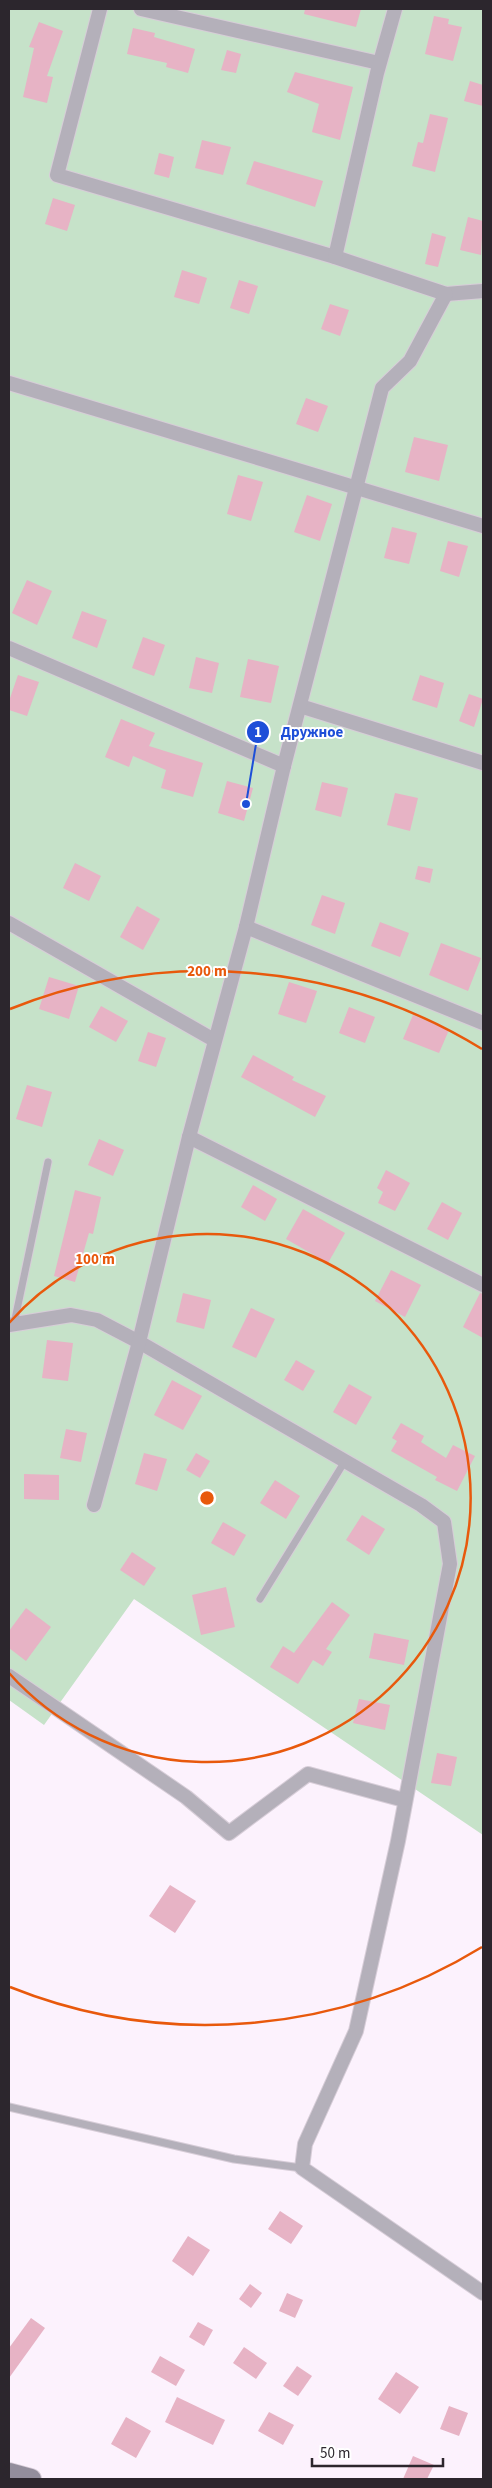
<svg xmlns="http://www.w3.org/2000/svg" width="492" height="2488" font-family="'Source Sans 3',sans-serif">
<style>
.green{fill:#c6e2c9}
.building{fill:#e7b3c5}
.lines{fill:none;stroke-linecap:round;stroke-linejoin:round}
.lane-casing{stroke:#d7cdd8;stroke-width:9}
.street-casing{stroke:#d7cdd8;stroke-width:16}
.secondary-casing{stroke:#d7cdd8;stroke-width:22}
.lane{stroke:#b4b0ba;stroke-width:7}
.street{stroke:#b4b0ba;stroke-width:14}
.secondary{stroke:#938e9c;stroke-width:20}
.ring{fill:none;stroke:#e8590c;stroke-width:2.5}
.centre{fill:#e8590c;stroke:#fff;stroke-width:2.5}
.ring-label{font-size:15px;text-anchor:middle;font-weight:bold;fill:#e8590c;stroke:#fff;stroke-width:4;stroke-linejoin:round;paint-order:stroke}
.leader{fill:none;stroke:#1d4ed8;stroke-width:2}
.callout-dot{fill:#1d4ed8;stroke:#fff;stroke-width:2}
.mark-label{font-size:15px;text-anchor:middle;font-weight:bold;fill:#fff}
.callout-label{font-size:15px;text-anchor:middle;font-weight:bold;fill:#1d4ed8;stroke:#fff;stroke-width:4;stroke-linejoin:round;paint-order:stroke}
</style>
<rect width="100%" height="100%" fill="#fcf2fd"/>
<path class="green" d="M9,9H483V1835L134,1599L44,1725L9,1700Z"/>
<g class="building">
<path d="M305,9H361L356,27L304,14Z"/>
<path d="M434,16L449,19L448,24L462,27L453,61L425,54Z"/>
<path d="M39,22L63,31L47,76L53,77L47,103L23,97L34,48L29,47Z"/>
<path d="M133,28L155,33L154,37L195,49L188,73L166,67L167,63L127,54Z"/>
<path d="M227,50L241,54L236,73L221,70Z"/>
<path d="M295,72L353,87L340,140L312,132L319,104L287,92Z"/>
<path d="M470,81L483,85V106L464,101Z"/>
<path d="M430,114L448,118L435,172L412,166L418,142L423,143Z"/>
<path d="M202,140L231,147L223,175L195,168Z"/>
<path d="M159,153L174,157L169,178L154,174Z"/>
<path d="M254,161L323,181L315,207L246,184Z"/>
<path d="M53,198L75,205L67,231L45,224Z"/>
<path d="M468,217L483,221L481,255L460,250Z"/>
<path d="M432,233L446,237L438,267L425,264Z"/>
<path d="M182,270L207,278L199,304L174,297Z"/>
<path d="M239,280L258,286L249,314L230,308Z"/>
<path d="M330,304L349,310L340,336L321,329Z"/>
<path d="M306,398L328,406L318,432L296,424Z"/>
<path d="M414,437L448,445L439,481L405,472Z"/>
<path d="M238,475L263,482L251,521L227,514Z"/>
<path d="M307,495L332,504L320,541L294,532Z"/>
<path d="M392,527L417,533L409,564L384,558Z"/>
<path d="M448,541L468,546L459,577L440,571Z"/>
<path d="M27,580L52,591L37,625L12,613Z"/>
<path d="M82,611L107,620L97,648L72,638Z"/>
<path d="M143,637L165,645L154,676L132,668Z"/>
<path d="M196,657L219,663L212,693L189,688Z"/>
<path d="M248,659L279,666L271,703L240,697Z"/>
<path d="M18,675L39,682L27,716L9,710V701Z"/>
<path d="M420,675L444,683L437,708L412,700Z"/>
<path d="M469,694L483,699L474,727L459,721Z"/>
<path d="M121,719L155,733L149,746L203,763L193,797L161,788L166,770L133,756L129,767L105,757Z"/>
<path d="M227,781L253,788L244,821L218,813Z"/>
<path d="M322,782L348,788L341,817L315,810Z"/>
<path d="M395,793L418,798L410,831L387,825Z"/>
<path d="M75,863L101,876L89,901L63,888Z"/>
<path d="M418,866L433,869L430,883L415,879Z"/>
<path d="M322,895L345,903L335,934L311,925Z"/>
<path d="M137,906L160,919L143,950L120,937Z"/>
<path d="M380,922L409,933L400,957L371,946Z"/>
<path d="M441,943L481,958L468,991L429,975Z"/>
<path d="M49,977L79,986L69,1019L39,1009Z"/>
<path d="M289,982L317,991L306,1023L278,1014Z"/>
<path d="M101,1006L128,1021L116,1042L89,1027Z"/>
<path d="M349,1007L375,1017L365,1043L339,1033Z"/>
<path d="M413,1015L449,1030L439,1053L403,1039Z"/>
<path d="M148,1032L166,1038L156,1067L138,1061Z"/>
<path d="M253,1055L294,1077L292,1080L326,1096L315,1117L241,1077Z"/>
<path d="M27,1085L52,1092L42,1127L16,1119Z"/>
<path d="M99,1139L124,1150L113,1176L88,1165Z"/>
<path d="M386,1170L410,1183L395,1211L378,1203L383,1192L377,1188Z"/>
<path d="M253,1185L277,1199L265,1221L241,1207Z"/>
<path d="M75,1190L101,1197L93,1234L89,1233L75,1282L54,1276Z"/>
<path d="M442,1202L462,1213L448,1240L427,1229Z"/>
<path d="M303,1209L345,1233L328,1263L286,1239Z"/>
<path d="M391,1270L421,1285L405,1317L375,1301Z"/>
<path d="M183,1293L211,1300L204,1329L176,1322Z"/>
<path d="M480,1293L483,1294V1338L463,1327Z"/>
<path d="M251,1308L275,1319L256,1358L232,1347Z"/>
<path d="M47,1340L73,1343L68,1381L42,1378Z"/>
<path d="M296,1360L315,1371L303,1391L284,1380Z"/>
<path d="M172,1380L202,1396L183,1430L154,1415Z"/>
<path d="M349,1384L372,1397L356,1425L333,1412Z"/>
<path d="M401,1423L424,1436L421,1442L446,1458L453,1445L475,1456L457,1491L435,1480L437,1477L391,1451L397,1441L392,1438Z"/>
<path d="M66,1429L87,1433L81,1462L60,1458Z"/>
<path d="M144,1453L167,1459L157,1491L135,1484Z"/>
<path d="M196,1453L210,1461L200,1478L186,1470Z"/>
<path d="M24,1474L59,1475V1500L24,1499Z"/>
<path d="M275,1480L300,1496L286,1519L260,1503Z"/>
<path d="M362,1515L385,1529L369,1555L346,1540Z"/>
<path d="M223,1522L246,1535L234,1556L211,1543Z"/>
<path d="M132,1552L156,1568L144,1586L120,1570Z"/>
<path d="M226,1587L235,1627L201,1635L192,1595Z"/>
<path d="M332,1602L350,1615L326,1649L332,1652L323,1666L313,1660L298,1684L270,1667L283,1646L294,1653Z"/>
<path d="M26,1608L51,1627L26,1661L9,1648V1631Z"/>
<path d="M374,1633L409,1640L404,1665L369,1658Z"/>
<path d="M359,1699L390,1705L385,1730L353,1723Z"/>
<path d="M437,1753L457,1757L451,1786L431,1783Z"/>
<path d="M170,1885L196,1901L175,1933L149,1916Z"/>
<path d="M280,2211L303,2226L291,2244L268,2229Z"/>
<path d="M188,2236L210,2250L193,2276L172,2261Z"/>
<path d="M250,2284L262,2293L251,2308L239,2299Z"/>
<path d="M287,2293L303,2300L295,2318L279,2311Z"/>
<path d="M31,2318L45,2328L9,2378V2348Z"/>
<path d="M198,2322L213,2330L204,2346L189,2337Z"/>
<path d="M244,2347L267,2363L256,2379L233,2363Z"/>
<path d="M160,2356L185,2370L176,2386L151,2372Z"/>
<path d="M297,2366L312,2376L298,2396L283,2386Z"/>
<path d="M396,2372L419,2387L400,2414L378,2399Z"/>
<path d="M177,2397L225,2420L213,2445L165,2422Z"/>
<path d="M449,2406L468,2413L459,2436L440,2429Z"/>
<path d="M269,2412L294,2425L283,2445L258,2431Z"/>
<path d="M126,2417L151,2431L136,2458L111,2444Z"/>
<path d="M413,2456L434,2465L427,2479H403Z"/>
</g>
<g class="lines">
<g class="lane-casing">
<g id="lane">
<path d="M14,1324L48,1162"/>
<path d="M260,1599L345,1461"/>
<path d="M9,2107L234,2159L302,2168"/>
</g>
</g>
<g class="street-casing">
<g id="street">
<path d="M100,9L57,175L335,257L446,294L483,291"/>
<path d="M141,9L379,63"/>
<path d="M335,257L377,73L395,9"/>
<path d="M9,383L483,526"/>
<path d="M9,648L284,766"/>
<path d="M300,706L483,763"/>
<path d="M9,923L214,1040"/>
<path d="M246,927L483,1023"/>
<path d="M189,1137L483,1285"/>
<path d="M9,1325L71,1315L97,1320L139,1342L421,1505L444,1522L450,1564L398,1841L356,2031L305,2144L302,2168L483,2293"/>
<path d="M94,1505L139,1342L189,1137L246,927L284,766L382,388L410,361L446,294"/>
<path d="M9,1676L186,1797L229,1833L308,1774L404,1800"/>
</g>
</g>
<g class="secondary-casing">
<path id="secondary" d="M9,2473L31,2479"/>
</g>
<use href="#lane" class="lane"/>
<use href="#street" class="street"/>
<use href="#secondary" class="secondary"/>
</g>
<g class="ring">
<path d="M9 1323A264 264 0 1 1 9 1673"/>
<path d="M482 1947A527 527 0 0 1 10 1987M10 1009A527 527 0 0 1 482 1049"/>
</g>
<circle cx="207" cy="1498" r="8" class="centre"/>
<g class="ring-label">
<text x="207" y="976">200 m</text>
<text x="95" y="1264">100 m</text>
</g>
<path class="leader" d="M246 804L258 732"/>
<g class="callout-dot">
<circle cx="246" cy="804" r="5"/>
<circle cx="258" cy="732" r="12"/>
</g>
<g class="mark-label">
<text x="258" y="737">1</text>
</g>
<g class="callout-label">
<text x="312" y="737">Дружное</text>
</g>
<rect width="492" height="2488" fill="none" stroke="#2c262d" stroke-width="20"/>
<path d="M312 2458v8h131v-8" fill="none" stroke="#2c262d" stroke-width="2.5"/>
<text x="320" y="2458" font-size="15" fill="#2c262d" stroke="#ffffff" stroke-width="4" paint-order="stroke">50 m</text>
</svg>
